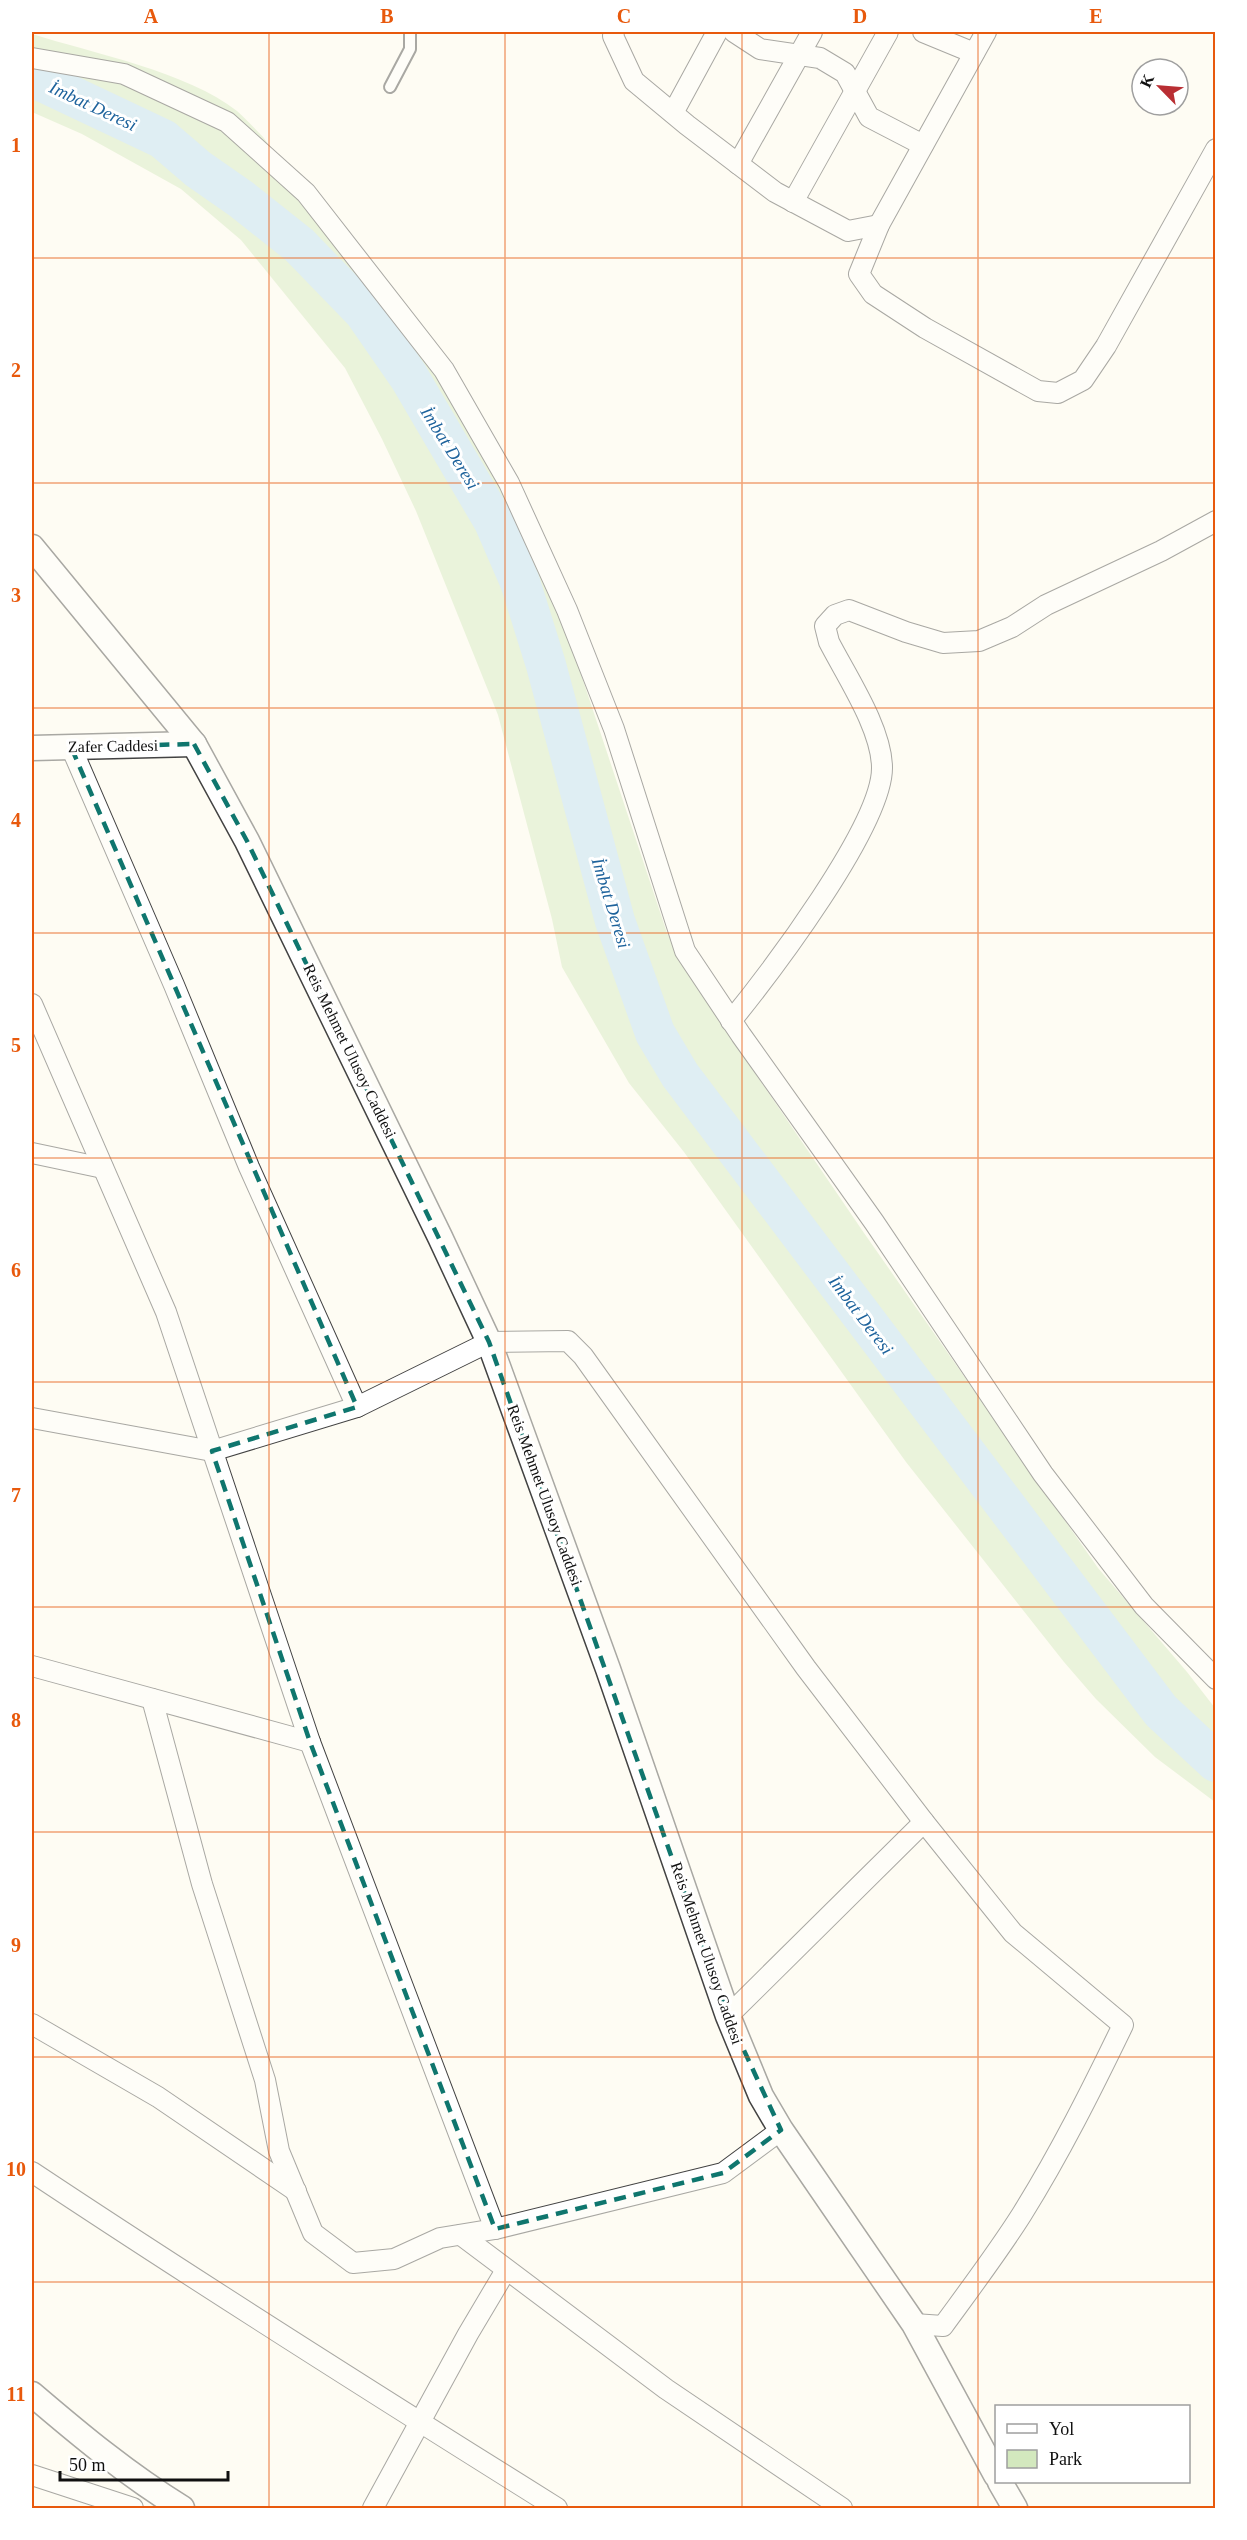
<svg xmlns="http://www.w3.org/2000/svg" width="1247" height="2540" font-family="'Times New Roman',serif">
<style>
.green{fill:#d3e8be}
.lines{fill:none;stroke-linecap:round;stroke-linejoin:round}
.river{stroke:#baddf3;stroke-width:40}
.service-casing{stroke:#434343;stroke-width:14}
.minor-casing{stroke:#434343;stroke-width:22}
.tertiary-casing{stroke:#434343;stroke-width:27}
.service{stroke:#fff;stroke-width:10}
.minor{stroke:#fff;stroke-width:20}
.tertiary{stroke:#fff;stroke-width:24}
.marked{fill:none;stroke:#0f766e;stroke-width:4.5;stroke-dasharray:12 8;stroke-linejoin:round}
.grid{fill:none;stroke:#e8590c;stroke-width:1.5;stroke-opacity:0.55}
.labels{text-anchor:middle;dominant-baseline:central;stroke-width:6;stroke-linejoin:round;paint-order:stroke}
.street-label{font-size:16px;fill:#101010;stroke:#fff}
.water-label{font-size:18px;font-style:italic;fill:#1e639c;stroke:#fff}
.neatline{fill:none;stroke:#e8590c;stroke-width:2}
.grid-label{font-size:20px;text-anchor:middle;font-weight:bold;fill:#e8590c}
</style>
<rect width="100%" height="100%" fill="#fefcf3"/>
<path class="green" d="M32,34C92,53 188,72 237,111C246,119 255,129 263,137L430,367L503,488L553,590L667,933L691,979L864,1233L1098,1568L1187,1672L1215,1708V1802L1155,1757L1096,1699L1064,1662L906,1462L684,1152L629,1083L562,967L552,919L498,715L416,511L382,439L345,368L241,240L181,189L82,134L32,112Z"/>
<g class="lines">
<path class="river" d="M32,77L163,139L198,169L241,199L299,245L364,312L409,377L494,522L520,582L546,665L615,921L655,1033L680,1075L1161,1711L1216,1762"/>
<g class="service-casing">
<path id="service" d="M390,87L410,49V32"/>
</g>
<g class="minor-casing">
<g id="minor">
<path d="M614,32L613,36L634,81L687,125L775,192L848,231L879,225"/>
<path d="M734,32L760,49L820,58L845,73L869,117L923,145"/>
<path d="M923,32L974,53"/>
<path d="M986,32L879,225L859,274L873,294L925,328L1038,391L1058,393L1083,380L1106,346L1216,149"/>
<path d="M32,58L124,74L227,122L306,193L444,370L509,483L567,610L614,729L685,951L741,1035L874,1222L1043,1474L1144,1606L1216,1679"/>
<path d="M673,113L717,32"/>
<path d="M738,164L812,32"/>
<path d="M793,202L888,32"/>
<path d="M71,747L174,985L249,1167L357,1407"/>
<path d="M32,1004L166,1312L310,1742L495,2229"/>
<path d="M731,1021C770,973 882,826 882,768C882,729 847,677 829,642L825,626L835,615L849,610L906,632L943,643L979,641L1012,627L1046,605L1161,551L1216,521"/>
<path d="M32,1153L103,1168"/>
<path d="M32,1418L212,1451L357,1407L489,1342L568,1341L583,1356L806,1668L924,1822L1013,1933L1123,2025C1092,2089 1060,2153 1022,2214C998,2252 970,2289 943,2326L914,2324"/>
<path d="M32,1666L310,1742"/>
<path d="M152,1699L202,1884L265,2080L279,2151L313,2233L353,2263L394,2259L440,2238L495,2229L723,2173L781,2130"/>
<path d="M728,2016L924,1822"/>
<path d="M32,2024L158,2097L296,2191"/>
<path d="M32,2172C205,2287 381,2398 557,2508"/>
<path d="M461,2235L666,2389L842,2508"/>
<path d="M32,2475L133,2508"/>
<path d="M373,2508L468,2334L506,2270"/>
</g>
</g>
<g class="tertiary-casing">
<g id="tertiary">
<path d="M32,547L194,744L247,841L440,1237L489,1342L608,1669L728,2016L761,2096L781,2130L914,2324L996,2475"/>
<path d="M32,748L194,744"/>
<path d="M32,2394C80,2435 128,2475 182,2508"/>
<path d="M1000,2482L1015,2508"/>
</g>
</g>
<use href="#service" class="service"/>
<use href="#minor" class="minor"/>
<use href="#tertiary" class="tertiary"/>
</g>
<path d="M0 0H1247V2540H0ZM194,744L247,841L489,1342L728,2016L781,2130L723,2173L495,2229L310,1742L212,1451L357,1407L71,747Z" fill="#fefcf3" fill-opacity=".55" fill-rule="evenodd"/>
<path class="marked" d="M194,744L247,841L489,1342L728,2016L781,2130L723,2173L495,2229L310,1742L212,1451L357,1407L71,747Z"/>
<path class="grid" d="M269,32V2508M505,32V2508M742,32V2508M978,32V2508M32,258H1216M32,483H1216M32,708H1216M32,933H1216M32,1158H1216M32,1382H1216M32,1607H1216M32,1832H1216M32,2057H1216M32,2282H1216"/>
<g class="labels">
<g class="street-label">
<text transform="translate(113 746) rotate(-1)">Zafer Caddesi</text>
<text transform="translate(350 1051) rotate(64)">Reis Mehmet Ulusoy Caddesi</text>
<text transform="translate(545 1495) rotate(70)">Reis Mehmet Ulusoy Caddesi</text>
<text transform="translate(707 1953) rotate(71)">Reis Mehmet Ulusoy Caddesi</text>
</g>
<g class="water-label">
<text transform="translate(93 106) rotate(25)">İmbat Deresi</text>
<text transform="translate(450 448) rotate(58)">İmbat Deresi</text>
<text transform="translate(611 903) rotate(73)">İmbat Deresi</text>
<text transform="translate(861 1315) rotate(53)">İmbat Deresi</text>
</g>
</g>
<rect width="1247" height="2540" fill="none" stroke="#ffffff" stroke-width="66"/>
<rect x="995" y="2405" width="195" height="78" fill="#ffffff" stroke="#9f9f9f" stroke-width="1.5"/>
<rect x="1007" y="2424" width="30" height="9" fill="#ffffff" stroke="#9f9f9f" stroke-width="1.5"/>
<text x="1049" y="2435" font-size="18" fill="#101010">Yol</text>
<rect x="1007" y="2450" width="30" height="18" fill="#d3e8be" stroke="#9f9f9f" stroke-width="1.5"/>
<text x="1049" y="2465" font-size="18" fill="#101010">Park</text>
<g transform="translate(1160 87) rotate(295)"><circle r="28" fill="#ffffff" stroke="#9f9f9f" stroke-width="1.5"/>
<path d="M0-4.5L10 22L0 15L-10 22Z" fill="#b92e33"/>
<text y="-9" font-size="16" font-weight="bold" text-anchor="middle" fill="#101010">K</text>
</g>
<path d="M60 2471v9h168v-9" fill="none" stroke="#101010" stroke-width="3"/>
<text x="69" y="2471" font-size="18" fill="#101010" stroke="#ffffff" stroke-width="4.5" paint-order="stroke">50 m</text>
<rect x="33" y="33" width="1181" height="2474" class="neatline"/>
<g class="grid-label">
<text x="151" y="23">A</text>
<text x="387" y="23">B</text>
<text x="624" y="23">C</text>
<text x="860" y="23">D</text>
<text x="1096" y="23">E</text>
<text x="16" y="152">1</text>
<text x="16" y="377">2</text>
<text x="16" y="602">3</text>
<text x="16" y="827">4</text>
<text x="16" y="1052">5</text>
<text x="16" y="1277">6</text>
<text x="16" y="1502">7</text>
<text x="16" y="1727">8</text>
<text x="16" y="1952">9</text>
<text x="16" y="2176">10</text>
<text x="16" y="2401">11</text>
</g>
</svg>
